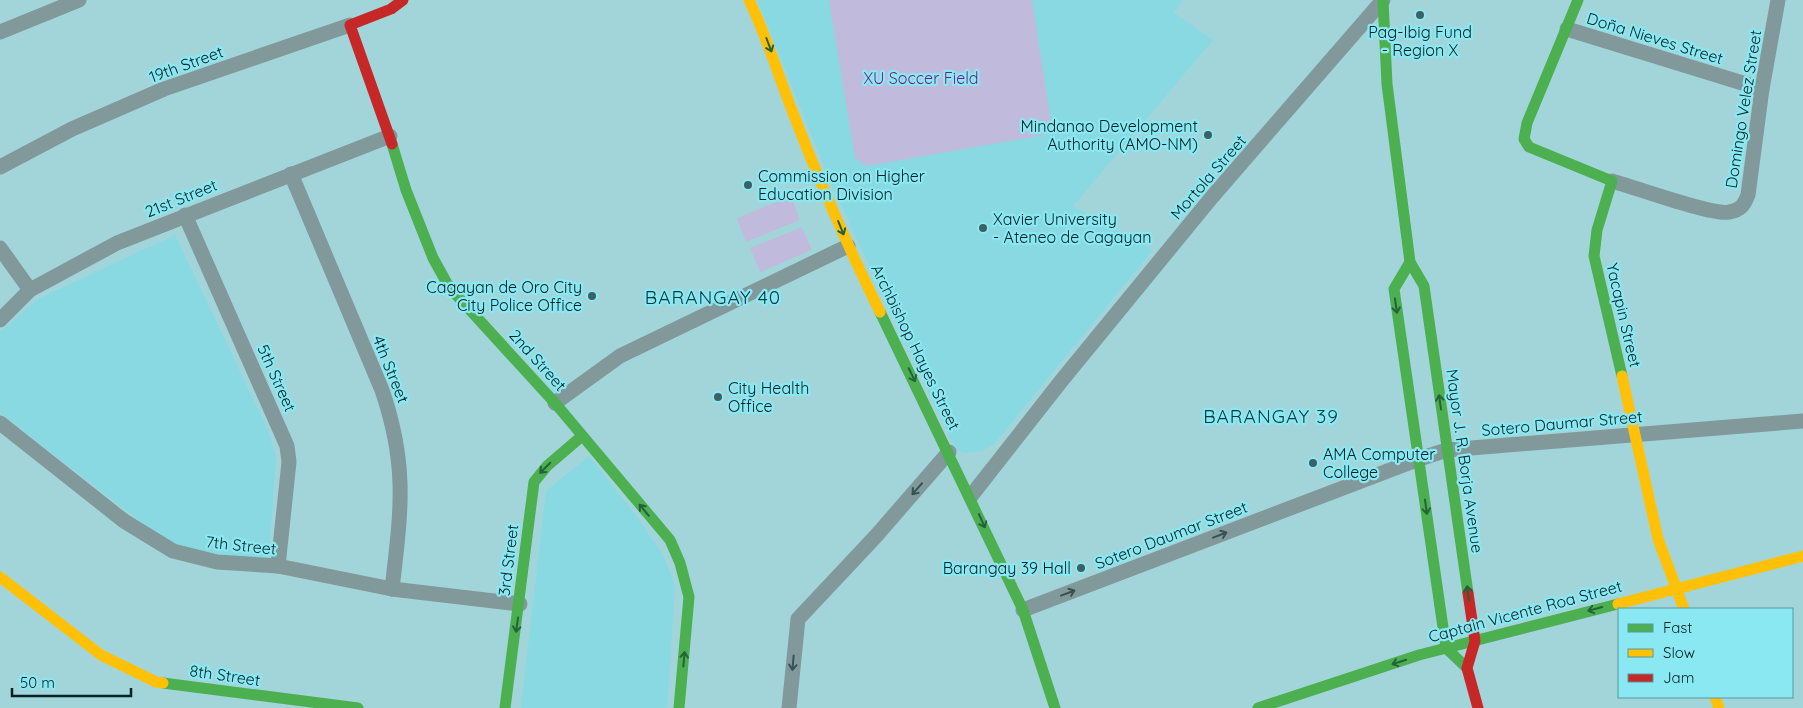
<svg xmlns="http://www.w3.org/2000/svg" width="1803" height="708" font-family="Quicksand,sans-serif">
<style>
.built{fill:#88d9e2}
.green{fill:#c0badc}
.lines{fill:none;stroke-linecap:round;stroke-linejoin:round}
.street{stroke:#81999a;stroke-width:15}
.fast{stroke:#4caf50;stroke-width:11}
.slow{stroke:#ffc107;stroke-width:11}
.jam{stroke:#c62828;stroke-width:11}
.oneway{stroke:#246239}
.oneway2{stroke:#365254}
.poi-dot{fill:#3b6165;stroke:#8ae8f2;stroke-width:2}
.labels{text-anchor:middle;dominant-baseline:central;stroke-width:4.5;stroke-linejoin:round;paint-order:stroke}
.poi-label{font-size:16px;fill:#042326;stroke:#8ae8f2;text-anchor:start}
.street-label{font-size:16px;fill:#042326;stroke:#8ae8f2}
.park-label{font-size:16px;fill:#76197f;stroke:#8ae8f2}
.quarter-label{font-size:19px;letter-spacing:1px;fill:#013b40;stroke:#8ae8f2}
</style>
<rect width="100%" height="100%" fill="#a2d5da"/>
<g class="built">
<path d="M757,0H1182L1174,13L1213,40L1073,206L1153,250L995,443L982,451L965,453L956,450L833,188Z"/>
<path d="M175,235L267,428L276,457L269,559H231L168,543L0,413V332L38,299Z"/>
<path d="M589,456L634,513L663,555L675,585L667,708H521L546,491Z"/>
</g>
<g class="green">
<path d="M829,0H1032L1052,129L1044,135L866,166L855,158Z"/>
<path d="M791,196L800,220L746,242L737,218Z"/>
<path d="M802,227L812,250L760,272L750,248Z"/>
</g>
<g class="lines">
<g class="street">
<path d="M1567,29L1762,89"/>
<path d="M0,32L79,0"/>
<path d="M0,167L72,129L164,89L350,25"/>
<path d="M291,174L382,390C408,466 401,511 392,589"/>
<path d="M1612,181C1634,187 1713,216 1729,212C1741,210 1744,205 1748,195L1762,89L1778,0"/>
<path d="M185,215L287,446L289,462L278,566"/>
<path d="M0,248L30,290"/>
<path d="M0,320L30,290L117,243L390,136"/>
<path d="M555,403L620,356L848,246"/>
<path d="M0,423L124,521L173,551L217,562L278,566L392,589L520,604"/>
<path d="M971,496L1062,380L1212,197L1383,0"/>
<path d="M1023,610L1419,459L1447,450L1803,421"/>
<path d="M789,708L798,619L876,536L949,452"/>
</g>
<g class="fast">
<path d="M1383,0L1387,84L1410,262L1424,286L1468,593"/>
<path d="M1578,0L1527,123L1524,139L1529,147L1612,181L1597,230L1594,256L1622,376"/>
<path d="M392,144L406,190L433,258L449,287L555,403L670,540L680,563L689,597L679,708"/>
<path d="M1410,262L1394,289L1446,648L1467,668"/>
<path d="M880,312L1023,610L1055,708"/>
<path d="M163,683L358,708"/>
<path d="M505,708L534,482L547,466L582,436"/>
<path d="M1258,708L1419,655L1618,604"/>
</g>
<g class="slow">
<path d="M749,0C767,37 778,75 793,113C819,181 848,247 880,312"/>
<path d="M1622,376L1658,539L1684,609"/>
<path d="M0,577L101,655L156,682L163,683"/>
<path d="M1618,604L1803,556"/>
<path d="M1715,697L1719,708"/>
</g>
<g class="jam">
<path d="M392,144L350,25L391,9L403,0"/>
<path d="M1468,593L1475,641L1467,668L1478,708"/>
</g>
</g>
<defs><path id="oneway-shaft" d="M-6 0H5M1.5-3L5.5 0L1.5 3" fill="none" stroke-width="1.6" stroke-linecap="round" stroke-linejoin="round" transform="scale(1.25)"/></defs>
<g class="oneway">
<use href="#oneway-shaft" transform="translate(769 45) rotate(69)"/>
<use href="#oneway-shaft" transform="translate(841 228) rotate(68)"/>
<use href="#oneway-shaft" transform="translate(1396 306) rotate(82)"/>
<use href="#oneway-shaft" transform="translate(912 375) rotate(64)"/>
<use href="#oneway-shaft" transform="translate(1440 402) rotate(-98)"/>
<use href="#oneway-shaft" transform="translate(545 468) rotate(135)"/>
<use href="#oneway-shaft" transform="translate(1426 507) rotate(82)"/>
<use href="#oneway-shaft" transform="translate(644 510) rotate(-130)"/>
<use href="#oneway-shaft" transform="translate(982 521) rotate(66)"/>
<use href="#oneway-shaft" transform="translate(1468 593) rotate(-98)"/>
<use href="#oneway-shaft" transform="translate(1595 609) rotate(165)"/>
<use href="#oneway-shaft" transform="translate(517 625) rotate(98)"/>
<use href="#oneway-shaft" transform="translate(684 659) rotate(-85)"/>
<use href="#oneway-shaft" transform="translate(1399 662) rotate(162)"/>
</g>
<g class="oneway2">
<use href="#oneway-shaft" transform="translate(917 489) rotate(131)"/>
<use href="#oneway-shaft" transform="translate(1220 535) rotate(-21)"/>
<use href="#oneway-shaft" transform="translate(1068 593) rotate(-21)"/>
<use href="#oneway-shaft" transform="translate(793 663) rotate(95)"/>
</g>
<g class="poi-dot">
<circle cx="1420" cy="15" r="5"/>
<circle cx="1208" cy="135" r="5"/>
<circle cx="748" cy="185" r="5"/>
<circle cx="983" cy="228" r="5"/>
<circle cx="592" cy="296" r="5"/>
<circle cx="718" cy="397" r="5"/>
<circle cx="1313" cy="463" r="5"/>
<circle cx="1081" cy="568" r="5"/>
</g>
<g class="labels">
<g class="poi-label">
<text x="1420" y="32" text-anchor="middle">Pag-Ibig Fund<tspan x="1420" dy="18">- Region X</tspan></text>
<text x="1198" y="126" text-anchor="end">Mindanao Development<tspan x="1198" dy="18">Authority (AMO-NM)</tspan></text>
<text x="758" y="176">Commission on Higher<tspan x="758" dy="18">Education Division</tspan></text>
<text x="993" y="219">Xavier University<tspan x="993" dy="18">- Ateneo de Cagayan</tspan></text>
<text x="582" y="287" text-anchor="end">Cagayan de Oro City<tspan x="582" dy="18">City Police Office</tspan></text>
<text x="728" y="388">City Health<tspan x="728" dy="18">Office</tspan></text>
<text x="1323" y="454">AMA Computer<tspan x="1323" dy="18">College</tspan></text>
<text x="1071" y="568" text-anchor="end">Barangay 39 Hall</text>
</g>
<g class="street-label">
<text transform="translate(1655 38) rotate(17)">Doña Nieves Street</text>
<text transform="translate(186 64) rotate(-20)">19th Street</text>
<text transform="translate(1743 109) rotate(-81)">Domingo Velez Street</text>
<text transform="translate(1208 177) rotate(-49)">Mortola Street</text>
<text transform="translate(181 198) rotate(-22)">21st Street</text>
<text transform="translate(1624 315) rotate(77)">Yacapin Street</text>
<text transform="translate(916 347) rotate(64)">Archbishop Hayes Street</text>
<text transform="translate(538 360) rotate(48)">2nd Street</text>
<text transform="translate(391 369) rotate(68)">4th Street</text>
<text transform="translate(277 378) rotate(66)">5th Street</text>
<text transform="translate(1562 423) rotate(-5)">Sotero Daumar Street</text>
<text transform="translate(1465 461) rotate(82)">Mayor J. R. Borja Avenue</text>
<text transform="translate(1171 535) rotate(-21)">Sotero Daumar Street</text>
<text transform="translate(241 545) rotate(6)">7th Street</text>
<text transform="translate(508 560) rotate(-83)">3rd Street</text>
<text transform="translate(1525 611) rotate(-15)">Captain Vicente Roa Street</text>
<text transform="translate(225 675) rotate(8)">8th Street</text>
</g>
<g class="park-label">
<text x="921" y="78">XU Soccer Field</text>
</g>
<g class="quarter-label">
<text x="713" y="297">BARANGAY 40</text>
<text x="1271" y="416">BARANGAY 39</text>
</g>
</g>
<rect x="1618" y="608" width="175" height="90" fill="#8ae8f2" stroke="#5499a0"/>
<rect x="1628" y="624" width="25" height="8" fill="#4caf50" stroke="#5499a0"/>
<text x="1663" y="633" font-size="15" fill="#042326">Fast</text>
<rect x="1628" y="649" width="25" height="8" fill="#ffc107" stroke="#5499a0"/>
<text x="1663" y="658" font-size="15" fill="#042326">Slow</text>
<rect x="1628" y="674" width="25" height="8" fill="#c62828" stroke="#5499a0"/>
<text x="1663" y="683" font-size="15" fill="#042326">Jam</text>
<path d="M12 688v8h119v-8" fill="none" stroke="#042326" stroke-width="2.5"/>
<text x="20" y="688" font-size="15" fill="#042326" stroke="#8ae8f2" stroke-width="4" paint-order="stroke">50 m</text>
</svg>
